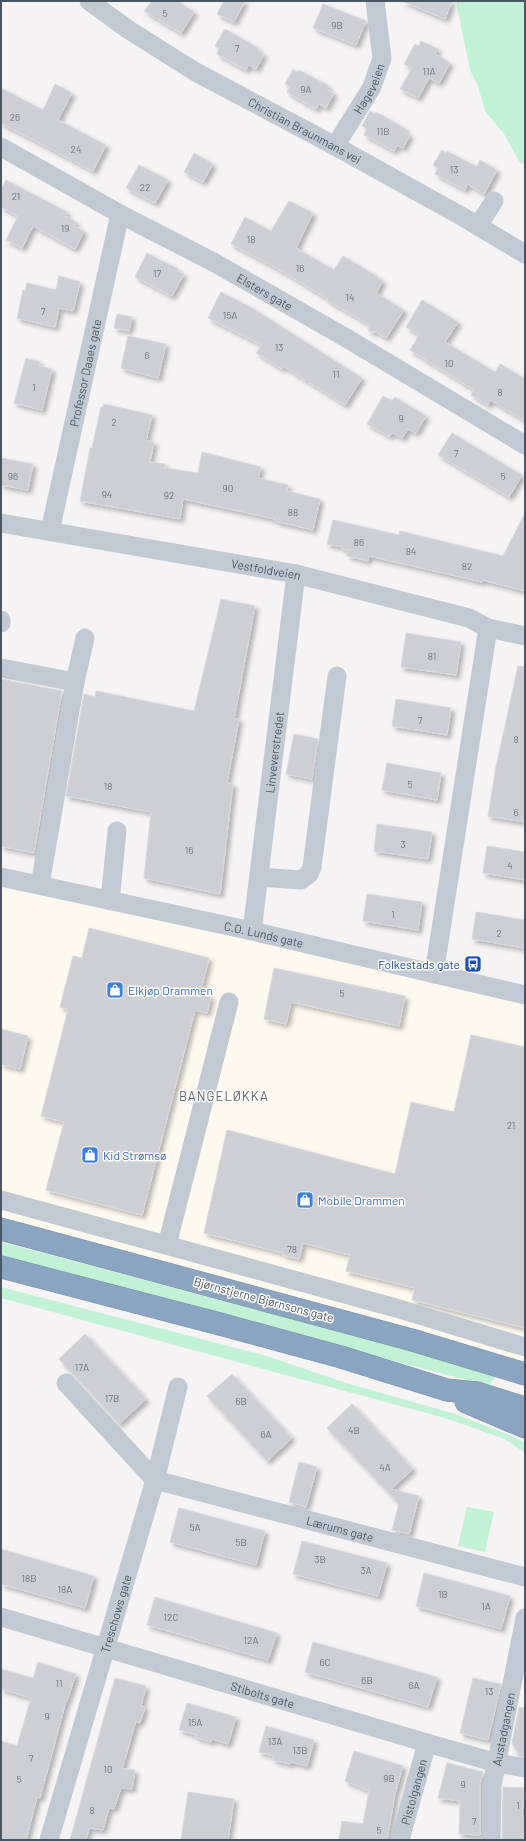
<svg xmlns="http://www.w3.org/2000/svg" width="526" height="1841" font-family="Barlow,sans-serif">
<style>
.commercial{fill:#fdf9ef}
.green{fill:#c3f1d5}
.building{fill:#cdcfd5;stroke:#d7d9de;filter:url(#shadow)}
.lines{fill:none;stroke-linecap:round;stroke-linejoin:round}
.highway-casing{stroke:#7690ad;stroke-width:23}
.minor{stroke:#c1cad2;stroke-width:19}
.highway{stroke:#8ba5c1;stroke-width:22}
.labels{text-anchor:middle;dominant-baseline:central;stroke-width:3;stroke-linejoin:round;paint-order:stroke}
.number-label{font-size:10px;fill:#6b747e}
.street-label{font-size:12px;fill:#4a5661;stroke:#fff}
.transit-label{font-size:12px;fill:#164399;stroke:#fff;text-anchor:end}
.shop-label{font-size:12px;fill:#366cbe;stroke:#fff;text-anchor:start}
.neighbourhood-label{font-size:13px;letter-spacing:1px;fill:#5f6368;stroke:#fff}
</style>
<defs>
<filter id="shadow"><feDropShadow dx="3.5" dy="3.5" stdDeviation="2" flood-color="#0004"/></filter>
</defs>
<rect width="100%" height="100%" fill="#f5f3f3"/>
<path class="commercial" d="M1,888L252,931L525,995V1372L1,1219Z"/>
<g class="green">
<path d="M456,1H525V166L519,161L504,134L485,111L478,86L470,70Z"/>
<path d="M1,1242L497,1374L489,1386L1,1257Z"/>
<path d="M1,1287L267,1356L346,1383L452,1413L507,1434L525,1443V1453L505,1439L445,1418L1,1298Z"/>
<path d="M467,1507L494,1512L485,1552L458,1546Z"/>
</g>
<g class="building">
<path d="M152,1H177L194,12L181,33L144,11Z"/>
<path d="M224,1H245L234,22L217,14Z"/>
<path d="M402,1H452L445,19Z"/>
<path d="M323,4L366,21L356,45L313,28Z"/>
<path d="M225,29L258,48L257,50L264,54L256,69L249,65L246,70L217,54L219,48L215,46Z"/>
<path d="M421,41L438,49L435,54L450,63L439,83L429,78L418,98L400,89L412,68L404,64L415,44L419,46Z"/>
<path d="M293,69L298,72L299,70L329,86L327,89L334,93L326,108L319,104L316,109L287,92L290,87L285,84Z"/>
<path d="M55,84L72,93L58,120L106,145L93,171L1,123V88L43,110Z"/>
<path d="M370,111L375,114L376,112L406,129L404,132L410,135L403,148L397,145L394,151L364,135L367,129L362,126Z"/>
<path d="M442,150L446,153L447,151L477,167L480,160L497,170L484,194L467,184L465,190L435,174L438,168L433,165Z"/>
<path d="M194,153L213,164L203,182L184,172Z"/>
<path d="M139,165L168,180L155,203L126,188Z"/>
<path d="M6,180L67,212L65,216L76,222L74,226L84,231L75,249L33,226L22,248L6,240L18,216L1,207V190Z"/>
<path d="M289,201L313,213L296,248L334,270L343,256L378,277L377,278L383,281L376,293L404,310L386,338L376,332L368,331L370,325L327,300L328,299L282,271L231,244L245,217L271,231Z"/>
<path d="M147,253L178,269L177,271L184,274L172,296L135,277Z"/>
<path d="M59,276L80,282L73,311L59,308L55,327L17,318L23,290L25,291L27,283L56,290Z"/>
<path d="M221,292L252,308L362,378L345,405L283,366L282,369L256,353L262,345L208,318Z"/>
<path d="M422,300L458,322L445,342L495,372L500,364L525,379V421L490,400L488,405L471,395L474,390L410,350L419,335L406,327Z"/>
<path d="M117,314L132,317L129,331L114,328Z"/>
<path d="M128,336L166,344L158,378L121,368Z"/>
<path d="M26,358L40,362L39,366L52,369L42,410L14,403Z"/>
<path d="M383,396L392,401L395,397L426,416L416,433L408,429L402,438L393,433L389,436L367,424Z"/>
<path d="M104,404L152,415L146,441L154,442L150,462L165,464L164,468L198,473L202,452L261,467L258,478L288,485L287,491L320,499L313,530L275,521V519L183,499L180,519L80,501L90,448H92L101,407H103Z"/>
<path d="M452,433L522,475L509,497L438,455Z"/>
<path d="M1,458L33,464L28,490L1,485Z"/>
<path d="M525,513V591L482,580V582L369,556L368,561L347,556L349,550L342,549L343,547L327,544L333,520L399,535L400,531L503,556Z"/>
<path d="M221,599L255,606L234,719H239L227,783L233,784L220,894L144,878L151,812L66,796L84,694L95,697L96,691L194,711Z"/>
<path d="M406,633L461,642L456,675L401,667Z"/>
<path d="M518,666L525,667V822L488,816L496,767Z"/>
<path d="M1,679L62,691L34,853L1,846Z"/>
<path d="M396,699L451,708L447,735L392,726Z"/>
<path d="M294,734L318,739L312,779L286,774Z"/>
<path d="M387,763L441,773L437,800L382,790Z"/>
<path d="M377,824L432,832L428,859L374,851Z"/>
<path d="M487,846L525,852V880L483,873Z"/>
<path d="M367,894L422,902L418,930L363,921Z"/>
<path d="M476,912L525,920V948L472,939Z"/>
<path d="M89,928L209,958L200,993L211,996L207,1013L195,1010L142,1215L46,1190L64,1122L41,1116L68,1009L60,1007L73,956L82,958Z"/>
<path d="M274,968L405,996L399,1026L291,1002L286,1024L264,1019Z"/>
<path d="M1,1029L28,1036L20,1069L1,1064Z"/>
<path d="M471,1035L525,1047V1328L412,1300L415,1288L346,1271L350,1255L303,1243L299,1259L283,1255V1253L204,1233L227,1130L395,1174L411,1102L454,1112Z"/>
<path d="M85,1334L146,1399L119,1424L59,1359Z"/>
<path d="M232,1374L292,1438L267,1461L207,1396Z"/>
<path d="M352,1404L413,1469L391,1489L419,1496L409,1534L392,1530L399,1504L327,1428Z"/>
<path d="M299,1462L317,1467L306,1507L289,1502Z"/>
<path d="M179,1508L265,1531L256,1565L170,1542Z"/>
<path d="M302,1541L387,1563L378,1596L293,1574Z"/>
<path d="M1,1549L94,1576L85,1608L1,1584Z"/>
<path d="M424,1573L510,1596L501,1629L416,1606Z"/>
<path d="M155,1597L277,1633L268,1660L147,1625Z"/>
<path d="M313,1642L437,1677L428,1707L305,1672Z"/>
<path d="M38,1662L76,1674L67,1701H66L40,1798L37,1797L26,1840H1V1741L17,1746L31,1698L1,1689V1669L33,1678Z"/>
<path d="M115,1678L146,1686L141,1706L145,1707L140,1723L136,1721L122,1769L135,1770L132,1789L121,1788L114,1809L109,1808L103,1830L89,1828L86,1840H70Z"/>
<path d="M473,1678L501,1684L488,1740L460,1733Z"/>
<path d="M187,1703L236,1717L228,1744L212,1739L211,1742L195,1737L196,1735L179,1730Z"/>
<path d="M519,1707L525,1708V1757L519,1756L512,1743Z"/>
<path d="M266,1726L314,1740L307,1766L291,1762L290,1764L273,1760L274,1756L259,1752Z"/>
<path d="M354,1751L403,1766L395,1794L387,1840H339L342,1821L363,1824L369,1791L345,1781Z"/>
<path d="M447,1763L483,1772L480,1785V1835L459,1834L460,1801L438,1798Z"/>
<path d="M503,1787L524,1788L522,1816H525V1840H502Z"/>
<path d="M188,1792L234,1799L228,1840H181Z"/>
</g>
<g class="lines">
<g class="highway-casing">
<g id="highway">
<path d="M1,1229L412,1340L525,1374"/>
<path d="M1,1267L220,1324L341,1357L447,1390L477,1393L525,1408"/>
<path d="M466,1402L525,1427"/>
</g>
</g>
<g class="minor">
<path id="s1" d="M89,1L129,30L194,71L335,146L463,217L525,254"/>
<path id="s2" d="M335,146L372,87L382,58L375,1"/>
<path id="s3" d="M1,147L120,214L215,263L348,339L525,445"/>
<path d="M478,226L494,201"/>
<path id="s4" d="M1,523L296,574L469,618L488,628L525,636"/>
<path id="s5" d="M50,531L120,214"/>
<path d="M1,623V620"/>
<path d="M1,668L75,682"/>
<path id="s6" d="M1,877L252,931L525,995"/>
<path d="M259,877L301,880L309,874L312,867L337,676"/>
<path d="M40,885L75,682L85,638"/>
<path d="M110,901L117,831"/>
<path id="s7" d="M252,931L296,574"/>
<path d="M434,974L488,628"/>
<path d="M1,1200L396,1308L525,1347"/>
<path d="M167,1245L229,1002"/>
<path id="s8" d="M66,1383L155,1480L525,1577"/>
<path id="s9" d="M1,1617L427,1743L497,1763L525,1768"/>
<path id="s10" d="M49,1840L155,1480L178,1387"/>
<path id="s11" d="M400,1840L427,1743"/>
<path id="s12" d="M491,1840L492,1786L525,1618"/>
</g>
<use href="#highway" class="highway"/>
</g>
<defs>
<g id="bus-square" transform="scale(0.9)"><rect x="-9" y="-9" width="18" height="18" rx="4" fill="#1a4fb4" stroke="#fff"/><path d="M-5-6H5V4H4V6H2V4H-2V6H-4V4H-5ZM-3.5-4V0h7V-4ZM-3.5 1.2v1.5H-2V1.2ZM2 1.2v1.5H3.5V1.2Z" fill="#fff"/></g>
<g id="shop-square" transform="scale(0.9)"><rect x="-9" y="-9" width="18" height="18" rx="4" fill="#3f7fe0" stroke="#fff"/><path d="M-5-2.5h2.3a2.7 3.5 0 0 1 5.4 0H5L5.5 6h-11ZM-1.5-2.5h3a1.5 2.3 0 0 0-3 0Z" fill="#fff"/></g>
</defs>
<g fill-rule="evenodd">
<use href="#bus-square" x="473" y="964"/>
<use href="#shop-square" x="115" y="990"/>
<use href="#shop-square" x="90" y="1155"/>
<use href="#shop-square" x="305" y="1200"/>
</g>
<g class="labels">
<g class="number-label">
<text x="165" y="13">5</text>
<text x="337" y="25">9B</text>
<text x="237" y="48">7</text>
<text x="429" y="71">11A</text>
<text x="306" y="89">9A</text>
<text x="15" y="117">26</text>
<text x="383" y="131">11B</text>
<text x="76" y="149">24</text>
<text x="454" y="169">13</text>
<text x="145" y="187">22</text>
<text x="16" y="196">21</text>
<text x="65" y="228">19</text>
<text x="251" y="239">18</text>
<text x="300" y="268">16</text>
<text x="157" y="273">17</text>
<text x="350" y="297">14</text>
<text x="43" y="311">7</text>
<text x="230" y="315">15A</text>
<text x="279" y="347">13</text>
<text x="147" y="355">6</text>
<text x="449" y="363">10</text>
<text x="336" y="374">11</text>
<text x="34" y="387">1</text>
<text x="500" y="392">8</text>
<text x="401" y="418">9</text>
<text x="114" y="422">2</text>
<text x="456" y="453">7</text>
<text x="13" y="476">96</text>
<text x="503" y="476">5</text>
<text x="228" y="488">90</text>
<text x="107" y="494">94</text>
<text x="169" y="495">92</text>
<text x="293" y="512">88</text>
<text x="359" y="542">86</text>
<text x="411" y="551">84</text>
<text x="467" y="566">82</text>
<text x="432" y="656">81</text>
<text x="420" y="720">7</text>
<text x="516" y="739">8</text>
<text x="410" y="784">5</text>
<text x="108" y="786">18</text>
<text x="516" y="812">6</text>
<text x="403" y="844">3</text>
<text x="189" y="850">16</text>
<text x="510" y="865">4</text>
<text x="393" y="914">1</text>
<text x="499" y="933">2</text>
<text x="342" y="993">5</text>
<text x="511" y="1125">21</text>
<text x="292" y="1249">78</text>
<text x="82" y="1367">17A</text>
<text x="112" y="1398">17B</text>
<text x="241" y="1401">6B</text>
<text x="354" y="1430">4B</text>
<text x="266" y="1434">6A</text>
<text x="385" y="1467">4A</text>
<text x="195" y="1527">5A</text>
<text x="241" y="1542">5B</text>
<text x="320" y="1559">3B</text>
<text x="366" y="1570">3A</text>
<text x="29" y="1578">18B</text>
<text x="65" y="1589">18A</text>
<text x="443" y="1594">1B</text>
<text x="486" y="1606">1A</text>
<text x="171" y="1617">12C</text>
<text x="251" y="1640">12A</text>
<text x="325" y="1662">6C</text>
<text x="367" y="1680">6B</text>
<text x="59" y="1683">11</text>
<text x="414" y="1685">6A</text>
<text x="489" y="1691">13</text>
<text x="47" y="1716">9</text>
<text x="195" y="1722">15A</text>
<text x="275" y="1741">13A</text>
<text x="300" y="1750">13B</text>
<text x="31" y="1758">7</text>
<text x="108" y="1769">10</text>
<text x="389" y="1778">9B</text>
<text x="19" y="1779">5</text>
<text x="463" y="1784">9</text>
<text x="518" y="1805">1</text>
<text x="92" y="1810">8</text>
<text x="474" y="1821">7</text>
<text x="379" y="1830">5</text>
</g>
<g class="street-label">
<text stroke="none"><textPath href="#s2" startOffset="67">Hageveien</textPath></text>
<text stroke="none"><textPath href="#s1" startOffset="252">Christian Braunmans vei</textPath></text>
<text stroke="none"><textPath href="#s3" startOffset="301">Elsters gate</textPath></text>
<text stroke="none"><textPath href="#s5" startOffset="162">Professor Daaes gate</textPath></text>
<text stroke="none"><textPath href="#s4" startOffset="269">Vestfoldveien</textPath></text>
<text stroke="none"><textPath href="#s7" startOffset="180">Linveverstredet</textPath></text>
<text stroke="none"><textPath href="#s6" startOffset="269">C.O. Lunds gate</textPath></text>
<text transform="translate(264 1299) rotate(15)">Bjørnstjerne Bjørnsons gate</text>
<text stroke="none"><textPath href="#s8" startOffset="323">Lærums gate</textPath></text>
<text stroke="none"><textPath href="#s10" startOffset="236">Treschows gate</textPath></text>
<text stroke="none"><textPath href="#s9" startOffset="273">Stibolts gate</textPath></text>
<text stroke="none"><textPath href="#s12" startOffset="112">Austadgangen</textPath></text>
<text stroke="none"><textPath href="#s11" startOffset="50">Pistolgangen</textPath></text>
</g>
<g class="transit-label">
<text x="460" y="964">Folkestads gate</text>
</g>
<g class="shop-label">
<text x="128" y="990">Elkjøp Drammen</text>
<text x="103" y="1155">Kid Strømsø</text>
<text x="318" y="1200">Mobile Drammen</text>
</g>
<g class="neighbourhood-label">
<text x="224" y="1096">BANGELØKKA</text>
</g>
</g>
<rect width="526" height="1841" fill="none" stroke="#4a5661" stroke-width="4"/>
</svg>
